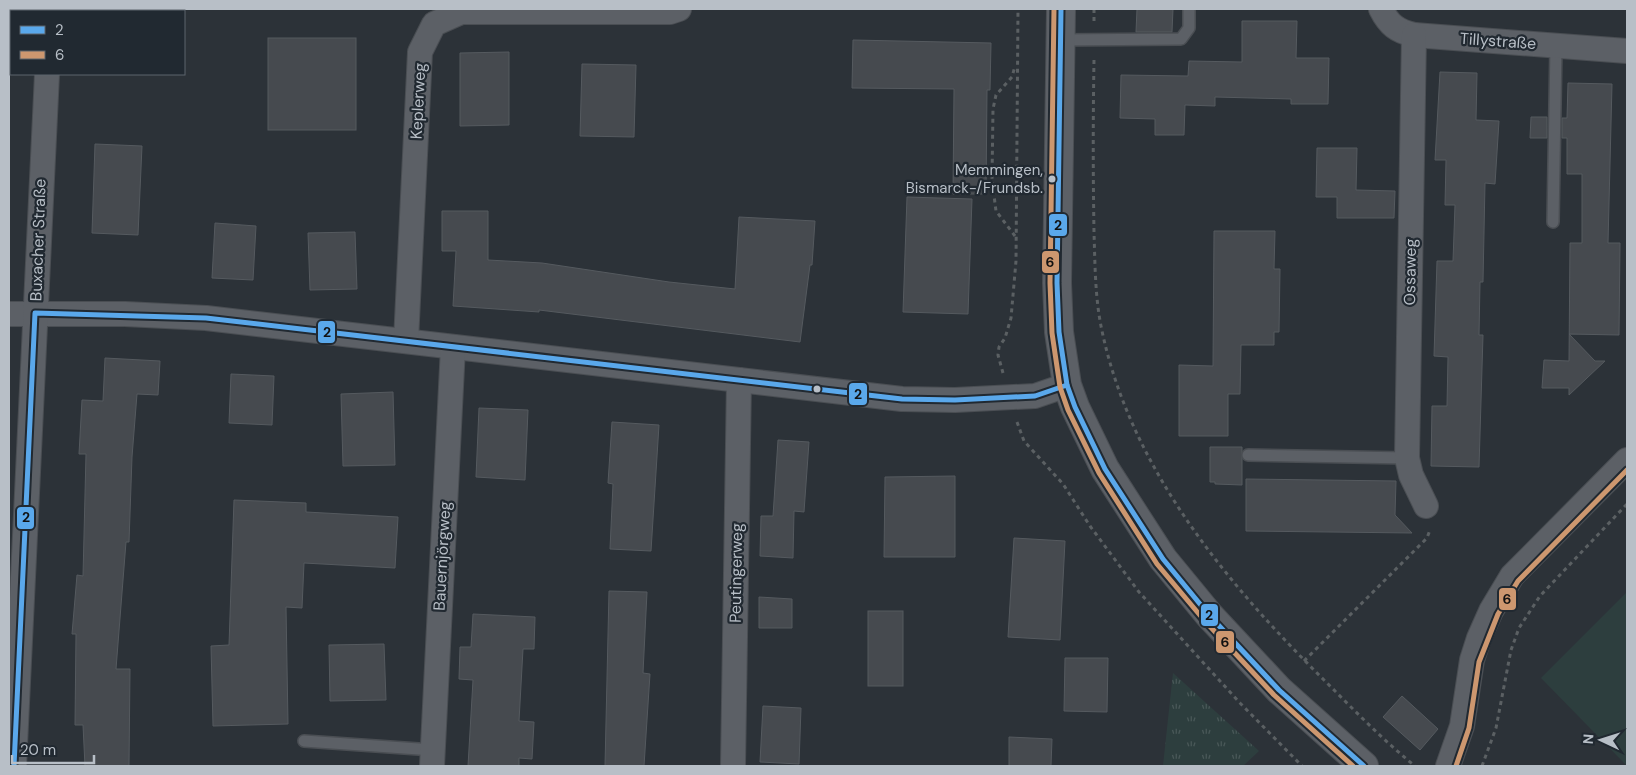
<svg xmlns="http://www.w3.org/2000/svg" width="1636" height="775" font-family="'DM Sans',sans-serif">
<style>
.park{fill:url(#park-tufts)}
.garden{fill:#2d3e3e}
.building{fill:#464a4f;stroke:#555a5f}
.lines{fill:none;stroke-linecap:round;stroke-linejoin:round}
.service-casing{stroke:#4a4e53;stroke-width:14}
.minor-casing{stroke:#4a4e53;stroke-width:26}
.tertiary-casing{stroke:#4a4e53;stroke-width:30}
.path{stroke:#5b6063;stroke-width:3;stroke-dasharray:4 4;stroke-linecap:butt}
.service{stroke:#5c6066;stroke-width:11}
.minor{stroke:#5c6066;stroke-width:24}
.tertiary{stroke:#5c6066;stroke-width:28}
.bus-1-casing{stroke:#212931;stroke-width:9}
.bus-2-casing{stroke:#212931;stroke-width:9}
.bus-1{stroke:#5aa8eb;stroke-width:5}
.bus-2{stroke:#cd976f;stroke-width:5}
.bus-dot{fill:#b8bfc7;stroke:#212931;stroke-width:2}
.labels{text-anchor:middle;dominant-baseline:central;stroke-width:4.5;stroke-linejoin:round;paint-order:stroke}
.bus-label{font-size:15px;fill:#b8bfc7;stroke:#212931;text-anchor:end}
.street-label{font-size:16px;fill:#b8bfc7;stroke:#212931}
.line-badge{stroke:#212931;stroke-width:2}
.pale-badge-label{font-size:14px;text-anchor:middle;font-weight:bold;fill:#111}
</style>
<defs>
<pattern id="park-tufts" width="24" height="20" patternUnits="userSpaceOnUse" patternTransform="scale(1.25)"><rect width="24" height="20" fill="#2d3e3e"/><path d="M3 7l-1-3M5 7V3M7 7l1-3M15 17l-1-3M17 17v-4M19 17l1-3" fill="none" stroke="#495858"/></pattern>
</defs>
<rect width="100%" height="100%" fill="#2c3238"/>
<path class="park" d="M1173,673L1259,751L1243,766H1163Z"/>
<path class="garden" d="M1627,592V766L1541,678Z"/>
<g class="building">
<path d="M1137,9H1173L1172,32H1136Z"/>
<path d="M1242,21H1297L1296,58H1329L1328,104H1291V99L1215,97V106L1185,105L1184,135H1155V119L1120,118L1121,75L1188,76L1189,61L1242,62Z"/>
<rect x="268" y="38" width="88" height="92"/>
<path d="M853,40L991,43L990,90H987L986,194H953L954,89L852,88Z"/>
<path d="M509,52V125L460,126V53Z"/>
<path d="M582,64L636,65L634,137L580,136Z"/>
<path d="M1440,72L1477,73L1476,120L1499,121L1495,184L1485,183L1483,282H1480L1479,335H1483L1479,467L1431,466L1432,406H1447L1448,357L1434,356L1437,261H1453L1455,205H1445L1446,160H1435Z"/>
<path d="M1568,83L1612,84L1608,243H1620L1619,335L1569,334L1595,361H1605L1569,395V388H1542L1544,360L1569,361L1570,243H1582V174H1567V138H1562V118H1567Z"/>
<path d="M1531,117H1547V138H1530Z"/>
<path d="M95,144L142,146L138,235L92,233Z"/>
<path d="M1317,148H1357L1356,190L1395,191L1394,218H1337V197H1316Z"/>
<path d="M907,197L972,199L968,314L903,312Z"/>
<path d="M442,211H488V260L542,263L669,282L735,289L739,217L815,221L812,265H810L800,342L539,310V312L453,306L456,251H442Z"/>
<path d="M215,223L256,226L253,280L212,278Z"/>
<path d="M1214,231H1275L1274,269H1280L1279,332H1274V345H1241L1240,394H1228V436H1179V365L1213,366Z"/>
<path d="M355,232L357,289L310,290L308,233Z"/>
<path d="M105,358L160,361L158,395L137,394L132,457L129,542H126L116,669H130L129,766H85L83,725H75L76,634H72L77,575L83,576L86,454H79L82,400L103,401Z"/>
<path d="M231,374L274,376L272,425L229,423Z"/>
<path d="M393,392L395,465L343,466L341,394Z"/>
<path d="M479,408L528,410L525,480L476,477Z"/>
<path d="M612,422L659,425L651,551L610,549L613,484L608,483Z"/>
<path d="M778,440L809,442L804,512L794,511L793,558L760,556L761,516H773Z"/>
<path d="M1210,447H1242V485L1215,484V482H1210Z"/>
<path d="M955,476V557H884L885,477Z"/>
<path d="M1246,479L1396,481L1395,515L1412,533L1246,531Z"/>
<path d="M234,500L306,503V512L398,517L395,568L304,563L302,608L286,607L288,724L213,726L211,646L229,645Z"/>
<path d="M1014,538L1065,541L1060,640L1008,637Z"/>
<path d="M609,591L647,592L643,673L650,674L644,766H605Z"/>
<path d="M759,597L792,599V628H759Z"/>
<rect x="868" y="611" width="35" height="75"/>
<path d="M473,614L535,617L534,649H523L519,721L534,722L532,759L519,758V766H468L473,680L459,679L460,647H471Z"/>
<path d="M384,644L386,700L330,701L329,645Z"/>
<path d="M1065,658H1108L1107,712L1064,711Z"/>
<path d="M1402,696L1438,729L1420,750L1383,717Z"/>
<path d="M763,706L801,708L799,764L760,762Z"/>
<path d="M1009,737L1052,739L1051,766H1009Z"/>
</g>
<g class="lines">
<g class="service-casing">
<g id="service">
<path d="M1060,40L1181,39L1189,28V9"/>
<path d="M1553,222L1556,46"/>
<path d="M1248,455L1407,458"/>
<path d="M304,741L433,750"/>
</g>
</g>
<g class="minor-casing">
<g id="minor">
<path d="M1381,9C1389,25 1397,31 1414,35L1627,51"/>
<path d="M51,11V9"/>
<path d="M1414,35L1407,458L1411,475L1426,506"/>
<path d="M9,314H125L206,318L902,399L955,400L1035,396L1067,385"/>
<path d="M406,341L420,52L434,24L461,12H670L679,9"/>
<path d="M14,766L47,74"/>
<path d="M432,766L453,347"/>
<path d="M733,766L739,380"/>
<path d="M1448,766L1462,726L1472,660L1479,638L1491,611L1512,576L1627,460"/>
</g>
</g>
<g class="tertiary-casing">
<path id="tertiary" d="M1061,9L1057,283L1059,332L1067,385L1075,407L1105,469L1163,559L1209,615L1279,690L1364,766"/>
</g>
<g class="path">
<path d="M1094,21V9"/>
<path d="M1094,60C1093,117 1093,175 1094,232C1095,263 1095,296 1101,326C1129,467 1227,584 1326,682C1355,711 1384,741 1415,766"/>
<path d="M1015,236L996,211L992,180L993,109L996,95L1012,77L1015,66"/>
<path d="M1003,373L998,355L999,347L1005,338L1011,318L1016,261L1018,9"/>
<path d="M1017,422L1024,441L1063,484L1090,526L1139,592L1240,703L1302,766"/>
<path d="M1304,661L1427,538L1430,530"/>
<path d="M1482,766L1496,728L1511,650L1519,628L1540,596L1627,504"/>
</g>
<use href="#service" class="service"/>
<use href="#minor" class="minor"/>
<use href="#tertiary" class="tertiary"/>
<g class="bus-1-casing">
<g id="bus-1">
<path d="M1061,9L1057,283L1059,332L1067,385L1075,407L1105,469L1163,559L1209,615L1279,690L1364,766"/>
<path d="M14,766L35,313L206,318L902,399L955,400L1035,396L1067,385"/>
</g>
</g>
<g class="bus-2-casing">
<g id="bus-2">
<path d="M1054,9L1050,283L1052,333L1060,387L1068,410L1099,473L1157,564L1204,620L1274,695L1353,766"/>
<path d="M1456,766L1469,728L1479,662L1498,614L1518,581L1627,470"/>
</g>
</g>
<use href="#bus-1" class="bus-1"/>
<use href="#bus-2" class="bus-2"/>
</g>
<g class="bus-dot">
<circle cx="1052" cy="179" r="4.5"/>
<circle cx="817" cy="389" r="4.5"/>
</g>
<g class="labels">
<g class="bus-label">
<text x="1043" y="170">Memmingen,<tspan x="1043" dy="18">Bismarck-/Frundsb.</tspan></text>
</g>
<g class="street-label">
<text transform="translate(1498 41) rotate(4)">Tillystraße</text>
<text transform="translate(418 101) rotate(-87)">Keplerweg</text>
<text transform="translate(38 240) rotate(-88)">Buxacher Straße</text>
<text transform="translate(1410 272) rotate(-89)">Ossaweg</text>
<text transform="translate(442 556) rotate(-87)">Bauernjörgweg</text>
<text transform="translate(736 573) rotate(-89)">Peutingerweg</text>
</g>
</g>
<g class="line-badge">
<rect x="1048" y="213" width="20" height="24" rx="5" fill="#5aa8eb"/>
<rect x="1041" y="250" width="19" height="24" rx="5" fill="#cd976f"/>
<rect x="317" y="320" width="19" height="24" rx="5" fill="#5aa8eb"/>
<rect x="848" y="382" width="20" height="24" rx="5" fill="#5aa8eb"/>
<rect x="16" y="506" width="19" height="24" rx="5" fill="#5aa8eb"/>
<rect x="1498" y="587" width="19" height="24" rx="5" fill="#cd976f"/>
<rect x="1200" y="603" width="19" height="24" rx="5" fill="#5aa8eb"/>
<rect x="1215" y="630" width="20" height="24" rx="5" fill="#cd976f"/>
</g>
<g class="pale-badge-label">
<text x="1058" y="230">2</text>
<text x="1050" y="267">6</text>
<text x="327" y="337">2</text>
<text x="858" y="399">2</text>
<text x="26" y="522">2</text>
<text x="1507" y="604">6</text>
<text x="1209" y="620">2</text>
<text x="1225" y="647">6</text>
</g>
<rect width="1636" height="775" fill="none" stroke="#b8bfc7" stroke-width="20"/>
<rect x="10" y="10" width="175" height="65" fill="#212931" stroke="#5d656d"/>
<rect x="20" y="26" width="25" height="8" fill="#5aa8eb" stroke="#5d656d"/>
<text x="55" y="35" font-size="15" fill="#b8bfc7">2</text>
<rect x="20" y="51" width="25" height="8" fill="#cd976f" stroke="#5d656d"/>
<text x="55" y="60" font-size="15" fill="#b8bfc7">6</text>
<g transform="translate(1601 740) rotate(274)" stroke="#212931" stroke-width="4" paint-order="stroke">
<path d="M0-4L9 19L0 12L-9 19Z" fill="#b8bfc7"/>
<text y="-8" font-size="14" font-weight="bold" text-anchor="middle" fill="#b8bfc7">N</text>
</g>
<path d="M12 755v8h82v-8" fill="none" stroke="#b8bfc7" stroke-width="2.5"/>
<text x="20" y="755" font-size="15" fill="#b8bfc7" stroke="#212931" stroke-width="4" paint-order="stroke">20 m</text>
</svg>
